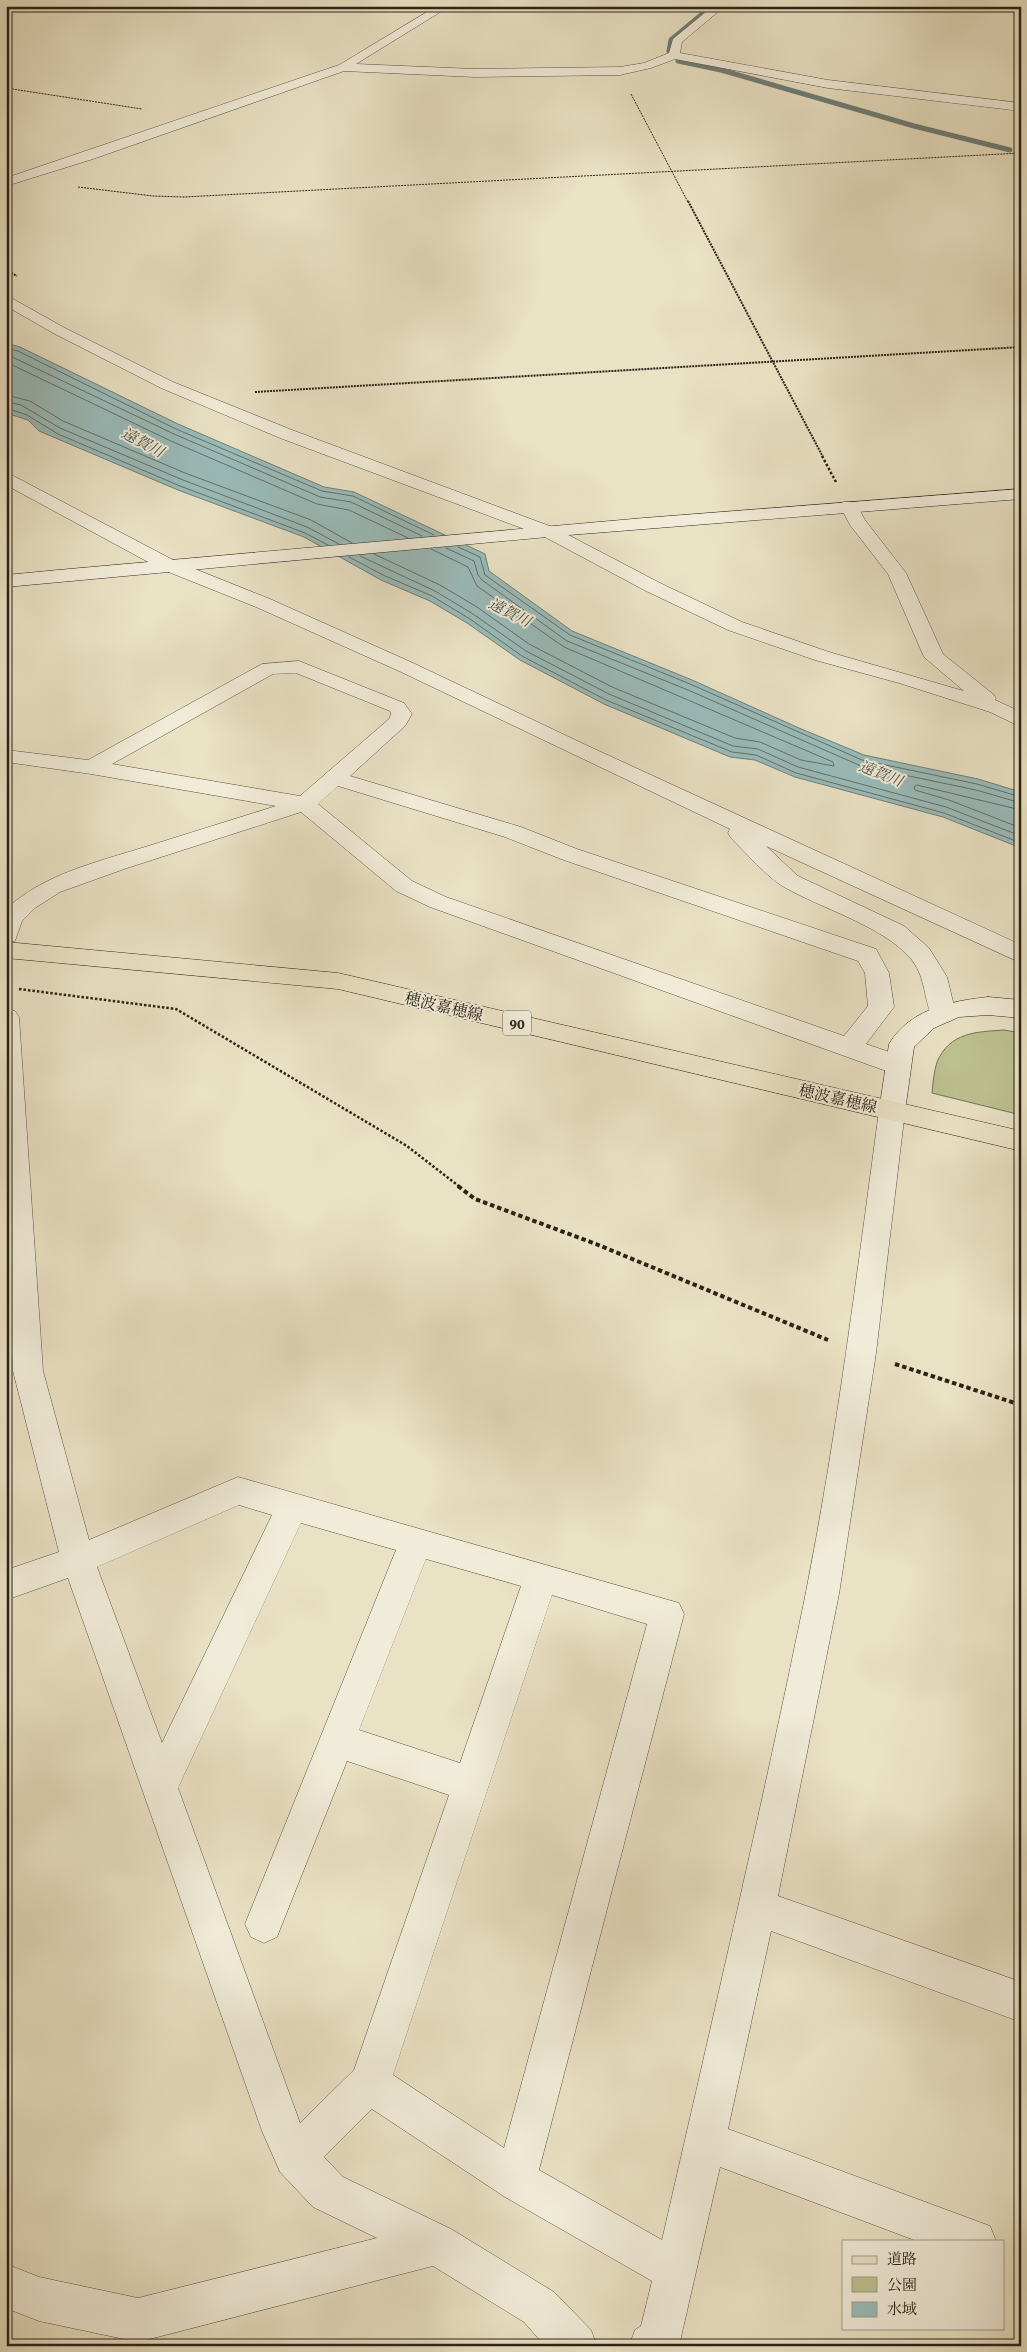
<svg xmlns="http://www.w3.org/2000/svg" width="1027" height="2352" font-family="'Gentium Book Plus','Noto Serif JP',serif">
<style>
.green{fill:#bdc190;stroke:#747254}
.water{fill:#9abcbb;stroke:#6e7e79}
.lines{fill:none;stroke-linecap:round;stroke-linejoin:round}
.shore{stroke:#626f69;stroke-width:1}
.stream{stroke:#6e7e79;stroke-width:5}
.street-casing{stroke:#5b5242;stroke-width:1}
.secondary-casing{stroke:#2b2217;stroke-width:1}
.primary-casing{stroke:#2b2217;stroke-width:1}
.path-far3{stroke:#2b2217;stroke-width:1;stroke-dasharray:2 1;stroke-linecap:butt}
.path-far2{stroke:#2b2217;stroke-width:2;stroke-dasharray:2 1;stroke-linecap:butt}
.path-far1{stroke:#2b2217;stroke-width:2.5;stroke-dasharray:2.5 2;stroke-linecap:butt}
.path{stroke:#2b2217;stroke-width:4;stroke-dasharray:4.5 3;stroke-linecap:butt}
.street{fill:#f1ecd9;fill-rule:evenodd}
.secondary{fill:#f1ecd9;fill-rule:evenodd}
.primary{fill:#eae2c5;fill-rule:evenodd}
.labels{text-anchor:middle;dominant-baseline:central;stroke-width:4;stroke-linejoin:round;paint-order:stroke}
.far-water-label{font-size:15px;font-style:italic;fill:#4c5048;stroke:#f1ecd9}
.shield{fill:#f1ecd9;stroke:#665f51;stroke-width:1}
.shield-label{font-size:15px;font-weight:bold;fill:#2b2217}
.street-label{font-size:16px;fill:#2b2217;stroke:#f1ecd9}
</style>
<rect width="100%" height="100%" fill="#eae2c5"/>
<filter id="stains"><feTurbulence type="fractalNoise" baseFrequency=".004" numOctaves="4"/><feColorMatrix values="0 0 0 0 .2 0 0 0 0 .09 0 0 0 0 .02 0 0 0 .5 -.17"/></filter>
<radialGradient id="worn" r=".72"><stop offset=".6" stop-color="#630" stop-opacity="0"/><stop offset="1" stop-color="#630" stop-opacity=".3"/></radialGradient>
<path class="green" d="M1004,1030L1021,1033V1115L932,1093C933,1083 934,1071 937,1062C950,1032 976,1032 1004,1030Z"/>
<path class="water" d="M6,343L20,347L178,424L324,487L354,492L485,554L489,571L572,631L692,680L799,728L864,755L978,779L1021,792V848L943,817L795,777L755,760L730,757L604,704L520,660L467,623L430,601L381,580L304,537L178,490L39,431L28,420L6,413Z"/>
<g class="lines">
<g class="shore">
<path d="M6,348L18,351L176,429L322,491L353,496L434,535"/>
<path d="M6,354L174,434L320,497L351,502L422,536"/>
<path d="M6,362L171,441L317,504L349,510L408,538"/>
<path d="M6,395L30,401L63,421L185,473L311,520L352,543"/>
<path d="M6,402L21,405L60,428L183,480L307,527L339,544"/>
<path d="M6,408L27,415L58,434L180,486L305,533L328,545"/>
<path d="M458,547L480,557L485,575L570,635L690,684L862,760L977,784L1021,797"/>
<path d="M446,548L474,561L478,575L482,580L567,641L688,690L861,766L976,790L1021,803"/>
<path d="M374,554L440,585L477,607L529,644L612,687L735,738L760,742L801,760L834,766L833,762L564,647L477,586L468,567L431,549"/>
<path d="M360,556L435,591L473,614L526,651L609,694L733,746L758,749L798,767L946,807L1021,836"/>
<path d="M349,557L383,575L432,596L470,619L522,656L606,700L732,752L756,755L796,773L944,813L1021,843"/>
<path d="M1021,810L917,785L914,787L915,790L949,800L1021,828"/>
</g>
<g class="stream">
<path d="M669,51L671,40L712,6"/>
<path d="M678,61L721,70L914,126L1010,150"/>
</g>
<g class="street-casing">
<g id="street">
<path d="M437,6H450L356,64L475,69L620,67L644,63L669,53L673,39L713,6H725L682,42L680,53L828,80L1021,103V111L828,88L675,59L651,68L620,75L475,77L344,71L93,159L6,186V178L324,70L339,65Z"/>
<path d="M6,295L63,327L173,382L292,430L555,528L660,583L742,622L829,652L964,691L924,657L888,574L850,525L840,506L843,502H855L865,520L906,573L943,654L993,694L996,698L995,700L1021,712V727L990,712L899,683L815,660L728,630L646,591L543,536L280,438L161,388L53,333L6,306Z"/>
<path d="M6,472L175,561L270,599L413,663L588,746L1021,945V963L766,846L798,876L904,926L929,948L947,977L956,1014L952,1020L943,1023L934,1020C923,1001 927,980 912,960C884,926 822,909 784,887C768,878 745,852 731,838L728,833L730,829L399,671L256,607L161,569L6,485Z"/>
<path d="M299,661L404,703L412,714L405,726L350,776L521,827L577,849L876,949L889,973L894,1007L866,1044L907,1058L911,1065L907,1072L898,1074L889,1072L430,907L396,891L301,812L127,868L60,892L35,908L22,921L15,941L6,943V909C44,874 97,862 145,847C189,833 232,820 276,806L91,774L6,762V750L88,760L262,664ZM296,673L390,711L391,714L389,719L300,796L112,764L273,674ZM338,786L505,837L561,859L858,961L865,973L868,1006L844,1036L446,897L412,881L318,804Z"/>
<path d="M6,1008L15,1011L19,1017L43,1371L89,1540L238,1477L679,1603L684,1614L539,2170L662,2240C711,2026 761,1812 805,1597C837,1436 857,1273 879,1111L883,1104L892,1101L901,1104L905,1111L876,1353L839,1594L778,1896L1021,1982V2022L771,1931L728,2129L990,2226L996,2241H917L720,2167L679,2346H629L635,2330L641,2326L652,2281L505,2197L372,2109L324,2157L343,2177L451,2229L554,2292L591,2330L597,2346H545L524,2322L433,2266L138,2342L39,2321L6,2308V2264L39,2277L138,2298L377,2238L313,2207L280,2172L262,2131L68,1578L6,1600V1570L59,1552L13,1371L6,1251ZM239,1505L272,1515L162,1743L97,1567ZM301,1523L396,1550L245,1924L251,1937L264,1943L277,1937L347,1761L449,1795L354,2070L300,2123L178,1788ZM426,1559L521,1586L460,1763L359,1730ZM552,1595L647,1624L504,2148L393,2075Z"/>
</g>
</g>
<g class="secondary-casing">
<g id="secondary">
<path d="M1021,489V499L569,535L6,587V575L58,570L644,518Z"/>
<path d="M988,997L1021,1000V1018L988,1015L959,1017L934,1028L914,1047L905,1111L901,1118L892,1121L883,1118L879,1111L889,1044C910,1009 951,1001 988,997Z"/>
</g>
</g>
<g class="primary-casing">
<path id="primary" d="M6,942L338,973L1021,1131V1151L338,989L6,958Z"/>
</g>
<g class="path-far3">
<path d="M344,6L386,12"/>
<path d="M6,88L142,109"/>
<path d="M631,94L688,202"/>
<path d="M1019,131L1021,139"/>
<path d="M78,187L153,196L184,197L1021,153"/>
</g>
<g class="path-far2">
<path d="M688,201L823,457"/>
<path d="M6,270L17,276"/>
<path d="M255,392L1021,347"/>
</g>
<g class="path-far1">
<path d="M822,456L836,482"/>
<path d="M19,989L176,1009L407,1146L460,1187"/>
</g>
<g class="path">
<path d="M458,1186L475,1199L596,1244L828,1340"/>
<path d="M895,1364L1021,1405"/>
</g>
<use href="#street" class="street"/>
<use href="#secondary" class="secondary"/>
<use href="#primary" class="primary"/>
</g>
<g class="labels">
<g class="far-water-label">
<text transform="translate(143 442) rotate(28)">遠賀川</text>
<text transform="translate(510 612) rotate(27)">遠賀川</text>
<text transform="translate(881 773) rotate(22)">遠賀川</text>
</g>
<rect class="shield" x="503" y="1010.5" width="28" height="25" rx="4"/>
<g class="shield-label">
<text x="517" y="1023">90</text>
</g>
<g class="street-label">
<text transform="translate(444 1006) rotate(13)">穂波嘉穂線</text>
<text transform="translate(838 1098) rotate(13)">穂波嘉穂線</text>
</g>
</g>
<rect width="1027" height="2352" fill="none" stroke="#eae2c5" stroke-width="25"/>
<rect x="8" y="8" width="1012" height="2337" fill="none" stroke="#2b2217" stroke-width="2.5"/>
<rect x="12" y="12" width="1002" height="2327" fill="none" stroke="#2b2217"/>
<rect x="842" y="2240" width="162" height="90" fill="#f1ecd9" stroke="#a29b8b"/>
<rect x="852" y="2256" width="25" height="8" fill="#eae2c5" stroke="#a29b8b"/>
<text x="887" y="2264" font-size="15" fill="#2b2217">道路</text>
<rect x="852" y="2277" width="25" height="15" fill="#bdc190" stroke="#a29b8b"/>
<text x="887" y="2290" font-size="15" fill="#2b2217">公園</text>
<rect x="852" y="2302" width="25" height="15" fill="#9abcbb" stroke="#a29b8b"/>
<text x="887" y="2314" font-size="15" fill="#2b2217">水域</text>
<rect width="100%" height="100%" filter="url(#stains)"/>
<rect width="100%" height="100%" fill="url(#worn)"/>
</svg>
